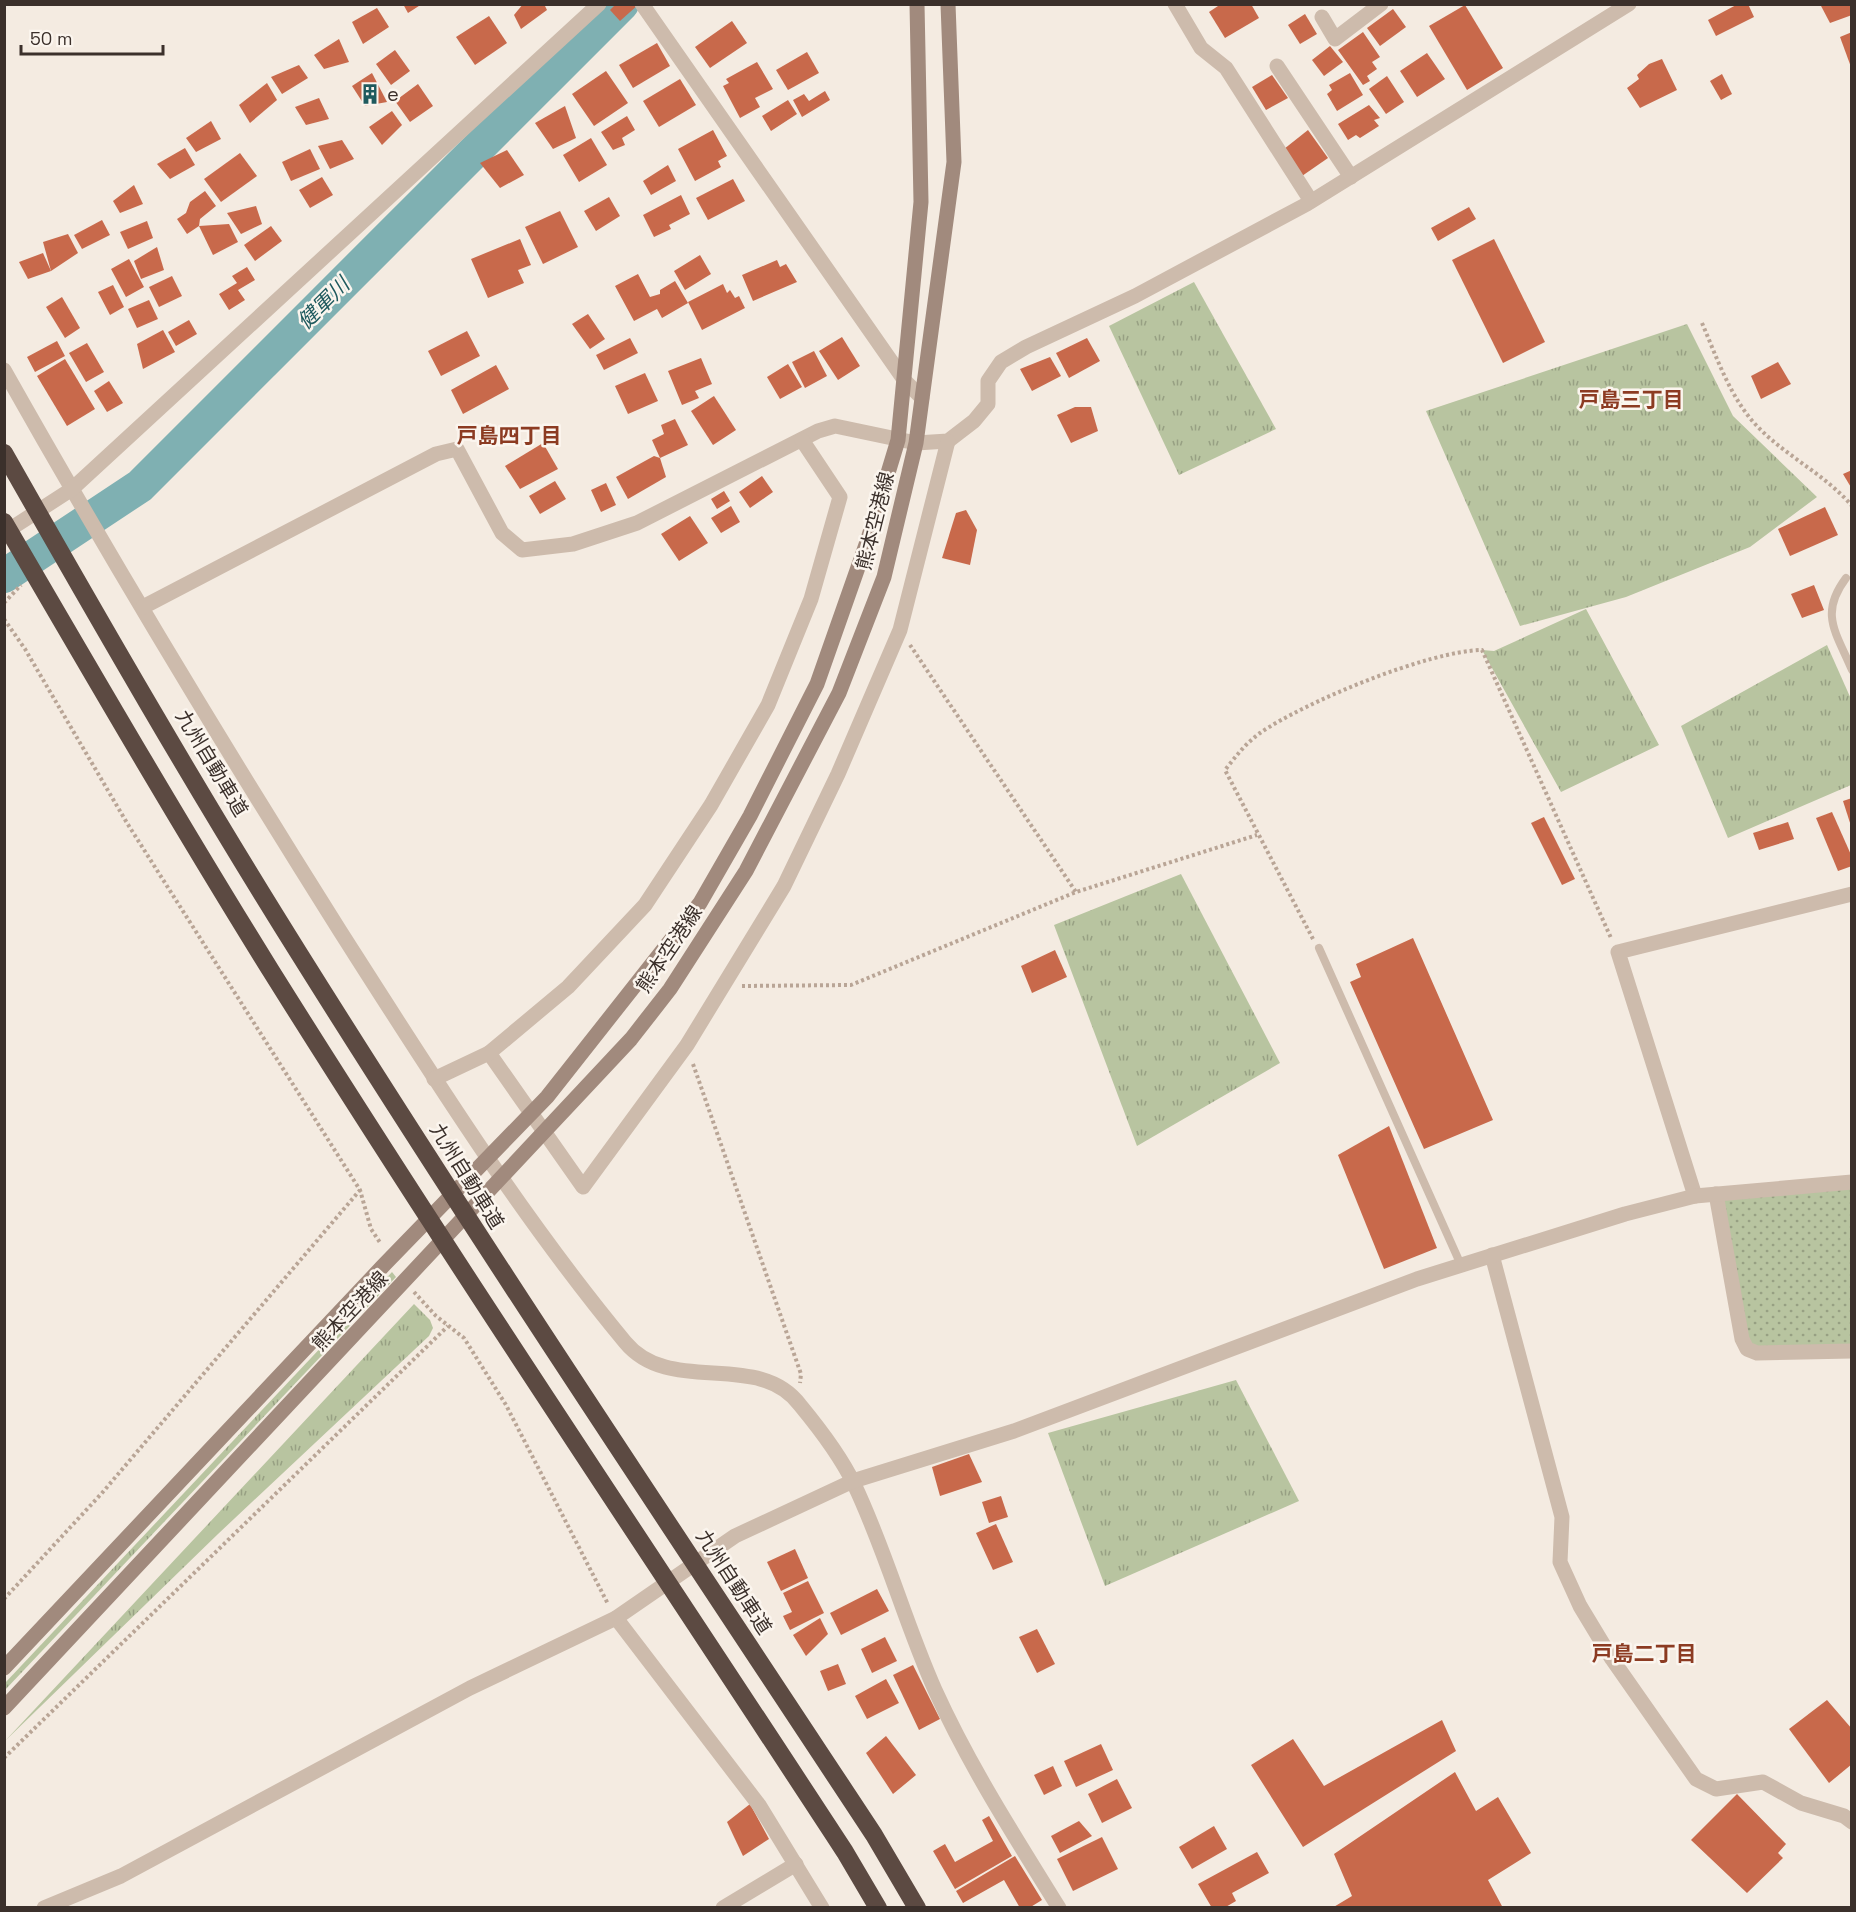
<svg xmlns="http://www.w3.org/2000/svg" width="1856" height="1912" font-family="'Space Grotesk','Noto Sans JP',sans-serif">
<style>
.grass{fill:url(#grass-tufts)}
.park{fill:url(#park-dots)}
.lines{fill:none;stroke-linecap:round;stroke-linejoin:round}
.river{stroke:#7fb0b2;stroke-width:34}
.building{fill:#c8694b}
.path{stroke:#b9a596;stroke-width:4;stroke-dasharray:3 3;stroke-linecap:butt}
.service{stroke:#cdbbac;stroke-width:8}
.minor{stroke:#cdbbac;stroke-width:15}
.secondary{stroke:#a18a7d;stroke-width:15}
.motorway{stroke:#5c4a42;stroke-width:18}
.labels{text-anchor:middle;dominant-baseline:central;stroke-width:5;stroke-linejoin:round;paint-order:stroke}
.poi-label{font-size:20px;fill:#3b302b;stroke:#fbf5ee;text-anchor:start}
.street-label{font-size:20px;fill:#3b302b;stroke:#fbf5ee}
.water-label{font-size:21px;font-style:italic;fill:#1f5a5e;stroke:#fbf5ee}
.neighbourhood-label{font-size:21px;font-weight:bold;fill:#8c3b22;stroke:#fbf5ee}
</style>
<defs>
<pattern id="grass-tufts" width="24" height="20" patternUnits="userSpaceOnUse" patternTransform="scale(1.5)"><rect width="24" height="20" fill="#b8c4a0"/><path d="M3 7l-1-3M5 7V3M7 7l1-3M15 17l-1-3M17 17v-4M19 17l1-3" fill="none" stroke="#97a083"/></pattern>
<pattern id="park-dots" width="8" height="8" patternUnits="userSpaceOnUse" patternTransform="scale(1.5)"><rect width="8" height="8" fill="#b8c4a0"/><path d="M2 2h.1M6 6h.1" fill="none" stroke="#97a083" stroke-width="1.8" stroke-linecap="round"/></pattern>
</defs>
<rect width="100%" height="100%" fill="#f4ebe1"/>
<g class="grass">
<path d="M1194,282L1276,429L1179,475L1109,326Z"/>
<path d="M1687,324L1733,416L1817,497L1750,547L1626,597L1520,626L1426,411Z"/>
<path d="M1586,609L1659,745L1561,792L1482,650L1494,651Z"/>
<path d="M1827,645L1851,699V785L1728,838L1681,726Z"/>
<path d="M1181,874L1280,1063L1137,1146L1054,925Z"/>
<path d="M392,1272L396,1277L5,1690V1683Z"/>
<path d="M414,1304L430,1320L433,1328L429,1336L218,1534L5,1741Z"/>
<path d="M1236,1380L1299,1501L1105,1586L1048,1433Z"/>
</g>
<path class="park" d="M1851,1180V1351L1747,1349L1716,1194Z"/>
<g class="lines">
<path class="river" d="M4,576L140,486L622,4"/>
</g>
<g class="building">
<path d="M403,4H422L408,13Z"/>
<path d="M523,4H544L547,10L521,29L514,15Z"/>
<path d="M616,4H639L620,21L610,10Z"/>
<path d="M1221,4H1251L1259,18L1225,38L1209,12Z"/>
<path d="M1738,4H1748L1754,17L1716,36L1708,20Z"/>
<path d="M1820,4H1852V15L1830,23Z"/>
<path d="M1465,5L1503,68L1467,90L1429,26Z"/>
<path d="M377,8L389,27L363,44L352,22Z"/>
<path d="M1393,9L1406,27L1380,46L1367,28Z"/>
<path d="M1305,14L1317,34L1300,44L1288,25Z"/>
<path d="M489,16L507,43L475,65L456,37Z"/>
<path d="M732,21L747,43L710,68L695,47Z"/>
<path d="M1363,32L1380,57L1372,62L1377,69L1367,76L1370,81L1363,85L1338,50Z"/>
<path d="M1852,32V67H1851L1840,37Z"/>
<path d="M339,39L349,62L324,69L314,55Z"/>
<path d="M657,43L670,66L633,88L619,65Z"/>
<path d="M1330,46L1343,62L1324,76L1312,60Z"/>
<path d="M395,50L410,71L391,85L376,64Z"/>
<path d="M807,52L819,73L788,90L776,70Z"/>
<path d="M1427,53L1445,79L1417,97L1400,71Z"/>
<path d="M1662,59L1677,90L1640,108L1627,88L1639,79L1637,75L1649,64Z"/>
<path d="M757,62L773,89L755,98L760,107L740,118L723,86L729,83L726,79Z"/>
<path d="M299,65L308,78L282,94L271,77Z"/>
<path d="M606,71L628,103L594,126L572,94Z"/>
<path d="M372,73L387,102L365,106L352,86Z"/>
<path d="M1350,73L1363,95L1337,111L1327,94L1332,90L1329,85Z"/>
<path d="M1722,74L1732,94L1721,100L1710,81Z"/>
<path d="M1272,75L1288,98L1266,110L1252,87Z"/>
<path d="M1387,76L1404,102L1386,114L1369,89Z"/>
<path d="M680,79L696,105L659,127L643,101Z"/>
<path d="M267,83L277,100L250,123L239,105Z"/>
<path d="M418,84L433,106L410,122L395,101Z"/>
<path d="M825,91L830,100L802,117L793,100L804,94L809,101Z"/>
<path d="M319,98L329,119L306,125L295,107Z"/>
<path d="M788,100L797,114L771,131L762,116Z"/>
<path d="M1369,105L1380,118L1374,120L1379,126L1360,138L1356,135L1348,140L1338,124Z"/>
<path d="M565,106L576,138L553,149L535,123Z"/>
<path d="M392,111L402,125L382,145L369,127Z"/>
<path d="M627,116L635,130L622,138L625,145L613,150L601,132Z"/>
<path d="M211,121L221,139L196,152L186,138Z"/>
<path d="M713,130L727,156L718,161L721,167L695,181L678,149Z"/>
<path d="M1308,130L1328,158L1302,176L1284,149Z"/>
<path d="M591,138L607,165L579,182L563,155Z"/>
<path d="M342,140L354,159L330,169L318,146Z"/>
<path d="M185,148L195,165L170,179L157,164Z"/>
<path d="M310,149L320,169L291,181L282,162Z"/>
<path d="M507,150L524,175L500,188L480,163Z"/>
<path d="M240,153L257,176L221,202L204,179Z"/>
<path d="M668,165L676,181L651,195L643,181Z"/>
<path d="M322,177L333,195L310,208L299,190Z"/>
<path d="M733,179L745,201L708,220L696,198Z"/>
<path d="M134,185L143,204L120,213L113,201Z"/>
<path d="M205,191L216,206L200,219L199,226L187,234L177,219L186,213L190,202Z"/>
<path d="M681,195L690,214L669,225L671,229L654,237L643,215Z"/>
<path d="M609,197L620,216L596,231L584,211Z"/>
<path d="M256,206L262,224L241,234L227,213Z"/>
<path d="M1469,207L1476,219L1438,241L1431,228Z"/>
<path d="M560,211L578,247L543,264L525,227Z"/>
<path d="M102,220L110,235L82,249L74,235Z"/>
<path d="M147,221L153,238L128,249L120,232Z"/>
<path d="M229,224L238,242L213,255L199,226Z"/>
<path d="M271,226L282,241L255,261L244,245Z"/>
<path d="M68,234L78,253L51,271L43,242Z"/>
<path d="M520,239L531,265L518,270L524,283L488,298L471,259Z"/>
<path d="M1494,239L1545,342L1503,363L1452,260Z"/>
<path d="M157,247L164,270L141,279L134,261Z"/>
<path d="M43,253L51,271L28,279L19,262Z"/>
<path d="M700,255L711,274L685,290L674,271Z"/>
<path d="M129,259L144,287L126,297L111,269Z"/>
<path d="M777,260L780,267L786,264L797,282L753,301L742,275Z"/>
<path d="M247,267L255,280L238,290L245,300L229,310L219,294L237,283L232,276Z"/>
<path d="M638,274L650,297L660,294V290L675,281L688,303L662,318L657,309L634,321L615,286Z"/>
<path d="M172,276L182,296L159,307L149,287Z"/>
<path d="M723,284L727,293L730,290L735,298L739,296L745,308L702,330L688,302Z"/>
<path d="M113,285L124,307L110,315L98,292Z"/>
<path d="M62,297L80,328L65,338L46,307Z"/>
<path d="M149,300L158,319L137,328L128,309Z"/>
<path d="M588,314L605,339L590,349L572,324Z"/>
<path d="M189,320L197,334L176,346L168,332Z"/>
<path d="M163,330L175,352L143,369L137,344Z"/>
<path d="M467,331L480,356L441,376L428,351Z"/>
<path d="M842,337L860,366L838,380L819,351Z"/>
<path d="M630,338L638,353L604,370L596,355Z"/>
<path d="M1087,338L1100,361L1069,378L1056,353Z"/>
<path d="M57,341L65,356L35,372L27,357Z"/>
<path d="M87,343L104,372L86,382L69,353Z"/>
<path d="M814,351L827,376L805,388L792,362Z"/>
<path d="M1050,357L1061,376L1032,391L1020,369Z"/>
<path d="M701,358L712,384L695,391L699,398L682,405L668,371Z"/>
<path d="M65,359L95,409L67,426L37,376Z"/>
<path d="M1778,362L1791,384L1761,399L1751,376Z"/>
<path d="M788,364L802,387L780,399L767,377Z"/>
<path d="M496,365L509,389L463,414L451,390Z"/>
<path d="M645,373L658,401L628,414L615,386Z"/>
<path d="M109,381L123,403L107,412L94,391Z"/>
<path d="M714,396L736,430L713,445L691,411Z"/>
<path d="M1075,407H1091L1098,431L1071,443L1057,415Z"/>
<path d="M675,419L688,445L660,458L652,440L664,434L661,425Z"/>
<path d="M543,443L558,469L520,489L505,466Z"/>
<path d="M654,456L660,458L666,477L628,499L616,477Z"/>
<path d="M1852,470V489L1843,474Z"/>
<path d="M762,476L773,492L750,508L739,492Z"/>
<path d="M555,481L566,499L540,514L529,496Z"/>
<path d="M606,483L616,505L601,512L591,490Z"/>
<path d="M724,491L730,501L717,509L711,499Z"/>
<path d="M731,506L740,522L721,533L711,518Z"/>
<path d="M1825,507L1838,535L1790,556L1778,529Z"/>
<path d="M966,510L977,530L970,565L942,558L956,513Z"/>
<path d="M690,516L708,543L679,561L661,534Z"/>
<path d="M1814,585L1824,610L1802,618L1791,594Z"/>
<path d="M1852,798V826H1851L1843,801Z"/>
<path d="M1832,812L1852,857V866L1838,871L1816,818Z"/>
<path d="M1544,817L1575,879L1562,885L1531,823Z"/>
<path d="M1788,822L1794,839L1759,850L1753,833Z"/>
<path d="M1413,938L1493,1120L1424,1149L1350,982L1361,977L1356,964Z"/>
<path d="M1055,950L1067,977L1032,993L1021,966Z"/>
<path d="M1389,1126L1437,1248L1384,1269L1338,1155Z"/>
<path d="M969,1454L982,1482L940,1496L932,1467Z"/>
<path d="M1001,1496L1008,1517L989,1523L982,1502Z"/>
<path d="M996,1524L1013,1562L993,1570L976,1533Z"/>
<path d="M795,1549L808,1578L781,1591L767,1562Z"/>
<path d="M808,1581L824,1613L790,1630L783,1616L792,1612L783,1593Z"/>
<path d="M877,1589L889,1611L841,1635L830,1613Z"/>
<path d="M820,1618L828,1634L806,1656L793,1635Z"/>
<path d="M1037,1629L1055,1664L1037,1673L1019,1637Z"/>
<path d="M885,1637L897,1661L872,1673L861,1649Z"/>
<path d="M838,1664L846,1684L828,1691L820,1671Z"/>
<path d="M913,1665L940,1719L919,1730L893,1675Z"/>
<path d="M886,1679L899,1703L867,1719L855,1696Z"/>
<path d="M1827,1700L1852,1729V1764L1829,1783L1789,1729Z"/>
<path d="M1442,1720L1456,1751L1303,1847L1251,1765L1293,1739L1324,1786Z"/>
<path d="M886,1736L916,1775L893,1794L866,1753Z"/>
<path d="M1101,1744L1113,1770L1076,1787L1064,1761Z"/>
<path d="M1053,1766L1062,1786L1044,1795L1034,1775Z"/>
<path d="M1455,1772L1476,1811L1498,1797L1531,1853L1488,1880L1503,1908H1332L1352,1896L1334,1854Z"/>
<path d="M1117,1779L1132,1808L1102,1823L1088,1794Z"/>
<path d="M1737,1794L1786,1844L1778,1853L1783,1858L1747,1893L1691,1840Z"/>
<path d="M750,1804L769,1839L743,1856L727,1822Z"/>
<path d="M989,1816L1012,1856L955,1889L933,1851L945,1844L955,1862L993,1841L982,1820Z"/>
<path d="M1079,1821L1092,1836L1060,1853L1051,1836Z"/>
<path d="M1214,1826L1227,1849L1192,1869L1179,1847Z"/>
<path d="M1102,1837L1118,1869L1073,1891L1057,1859Z"/>
<path d="M1257,1852L1269,1873L1232,1893L1236,1901L1224,1908H1212L1198,1884Z"/>
<path d="M1015,1856L1042,1900L1029,1908H1020L1004,1880L963,1903L956,1891Z"/>
</g>
<g class="lines">
<g class="path">
<path d="M1702,323C1717,358 1730,397 1756,425C1785,456 1825,474 1852,506"/>
<path d="M4,603L21,585"/>
<path d="M4,619L25,649L127,823L360,1190L371,1229L381,1244"/>
<path d="M910,645L1076,892"/>
<path d="M1313,939L1225,770C1236,756 1246,743 1260,733C1305,702 1428,651 1482,650L1611,938"/>
<path d="M742,986L851,985L1076,892L1257,835"/>
<path d="M693,1064L801,1374L800,1383"/>
<path d="M414,1292L436,1316L464,1338L506,1405L608,1604"/>
<path d="M4,1599L102,1493L360,1190"/>
<path d="M4,1758L448,1326"/>
</g>
<g class="service">
<path d="M1846,578C1819,614 1836,632 1852,670"/>
<path d="M1319,948L1461,1265"/>
</g>
<g class="minor">
<path d="M642,4L905,381L922,398"/>
<path d="M1175,4L1201,48L1226,68L1311,201"/>
<path d="M1322,17L1335,39L1381,4"/>
<path d="M1277,66L1351,177"/>
<path d="M4,370C111,560 224,747 340,931C430,1072 519,1214 625,1342C670,1397 758,1349 800,1405C819,1428 841,1457 854,1484C886,1551 905,1623 935,1690C970,1767 1015,1837 1059,1908"/>
<path d="M4,533L72,489L599,4"/>
<path d="M143,607L436,454L457,449L502,533L522,550L573,544L637,523L818,431L835,426L916,443L948,441L974,421L988,404V381L1001,362L1026,347L1135,296L1307,204L1629,4"/>
<path d="M489,1053L583,1187L687,1045L784,886L838,774L900,630L948,441"/>
<path d="M434,1079L489,1053L568,987L645,905L711,805L768,705L811,599L840,497L802,440"/>
<path d="M1716,1194L1742,1339L1747,1349L1757,1353L1852,1351"/>
<path d="M1695,1196L1618,952L1852,894"/>
<path d="M1492,1255L1562,1517L1560,1562L1580,1606L1612,1659L1696,1779L1716,1789L1763,1782L1801,1803L1844,1816L1852,1822"/>
<path d="M616,1618L759,1805L822,1908"/>
<path d="M44,1908L121,1876L470,1688L616,1618L735,1536L853,1481L1014,1431L1417,1279L1625,1214L1695,1196L1852,1182"/>
<path d="M723,1908L796,1864"/>
</g>
<g class="secondary">
<path d="M4,1668L382,1267L547,1097L700,903L750,816L817,684L868,539L898,440L921,202L917,4"/>
<path d="M4,1708L631,1039L670,989L746,871L839,693L884,577L916,443L954,162L948,4"/>
</g>
<g class="motorway">
<path d="M4,453C100,622 197,791 300,955C486,1252 681,1542 874,1835L917,1908"/>
<path d="M4,522C92,673 179,823 271,971C457,1268 653,1558 845,1852L878,1908"/>
</g>
</g>
<defs>
<g id="building-bare" transform="scale(1.62)"><path d="M-4-6H4V6H1V3H-1V6H-4ZM-2.5-4.3h1.7v1.8h-1.7ZM.8-4.3h1.7v1.8H.8ZM-2.5-1h1.7V.8h-1.7ZM.8-1h1.7V.8H.8Z" fill="#1f5a5e" stroke="#fbf5ee" stroke-width="2.5" paint-order="stroke"/></g>
</defs>
<g fill-rule="evenodd">
<use href="#building-bare" x="370" y="94"/>
</g>
<g class="labels">
<g class="poi-label">
<text x="387" y="94">e</text>
</g>
<g class="street-label">
<text transform="translate(875 521) rotate(-76)">熊本空港線</text>
<text transform="translate(212 763) rotate(59)">九州自動車道</text>
<text transform="translate(669 949) rotate(-56)">熊本空港線</text>
<text transform="translate(467 1176) rotate(58)">九州自動車道</text>
<text transform="translate(350 1311) rotate(-47)">熊本空港線</text>
<text transform="translate(734 1582) rotate(57)">九州自動車道</text>
</g>
<g class="water-label">
<text transform="translate(323 303) rotate(-45)">健軍川</text>
</g>
<g class="neighbourhood-label">
<text x="1631" y="399">戸島三丁目</text>
<text x="509" y="435">戸島四丁目</text>
<text x="1644" y="1653">戸島二丁目</text>
</g>
</g>
<rect width="1856" height="1912" fill="none" stroke="#3b302b" stroke-width="12"/>
<path d="M21 45v9h142v-9" fill="none" stroke="#3b302b" stroke-width="3"/>
<text x="30" y="45" font-size="18" fill="#3b302b" stroke="#fbf5ee" stroke-width="4.5" paint-order="stroke">50 m</text>
</svg>
